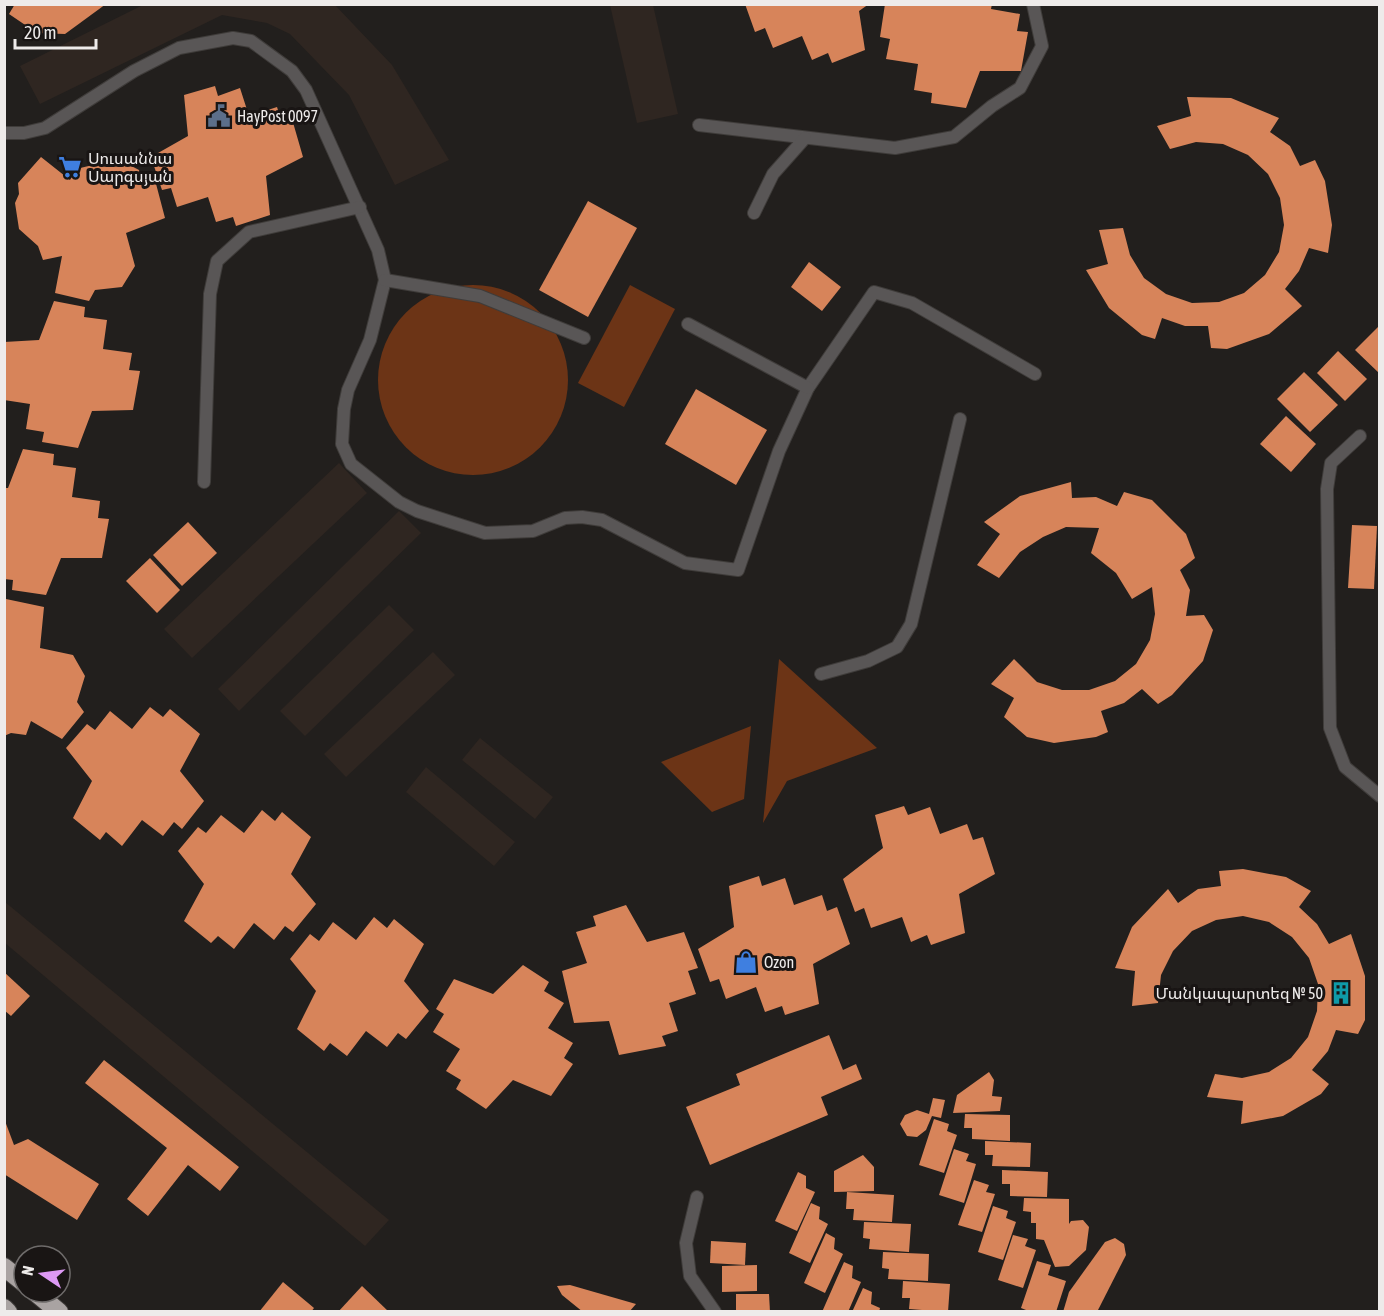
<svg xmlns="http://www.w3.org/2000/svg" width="1384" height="1316" font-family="'Asap Condensed','Noto Sans Armenian',sans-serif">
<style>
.built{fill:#2f2621}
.green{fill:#6c3416}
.building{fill:#d7845a}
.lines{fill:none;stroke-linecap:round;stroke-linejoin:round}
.lane-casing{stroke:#3f3c3a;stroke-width:14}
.highway-casing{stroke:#3f3c3a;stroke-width:20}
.lane{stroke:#595656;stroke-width:12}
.highway{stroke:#a9a3a2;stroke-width:18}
.labels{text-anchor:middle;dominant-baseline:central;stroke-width:6;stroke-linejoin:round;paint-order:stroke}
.poi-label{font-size:16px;fill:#eeebea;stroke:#191514;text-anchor:start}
</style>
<rect width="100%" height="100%" fill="#221f1d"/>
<g class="built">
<path d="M145,4L335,5L392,65L449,160L395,185L349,95L290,34L267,23L222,15L40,104L20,66Z"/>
<path d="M610,5H653L678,114L637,123Z"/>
<path d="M339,463L367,493L192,658L164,629Z"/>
<path d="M399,511L421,533L239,711L218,689Z"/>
<path d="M389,605L414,630L305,736L280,711Z"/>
<path d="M433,652L455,675L346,777L324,754Z"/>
<path d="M480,738L553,797L535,819L462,760Z"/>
<path d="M426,767L515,842L494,866L406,792Z"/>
<path d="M5,902L389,1220L365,1246L5,943Z"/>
</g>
<g class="green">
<circle cx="473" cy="380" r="95"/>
<path d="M630,285L675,309L624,407L578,383Z"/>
<path d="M779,659L877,748L787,781L763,823Z"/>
<path d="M751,726L744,799L712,812L661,762Z"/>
</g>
<g class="building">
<path d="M15,4H106L65,34L37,33L9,14Z"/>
<path d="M745,4H869L859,11L865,50L832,63L828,53L812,60L802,36L773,48L765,28L755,32Z"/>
<path d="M885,4H992L991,9L1020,14L1017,31L1028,32L1021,71H980L966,108L931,103L932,93L914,90L918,64L886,59L890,39L880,37Z"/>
<path d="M215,86L218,96L240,88L249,116L277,107L282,123L292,119L303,157L266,176L270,215L236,226L233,217L216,222L208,197L177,207L171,188L162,190L151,157L188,136L184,95Z"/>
<path d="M1187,97L1231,98L1279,118L1270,132L1290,146L1300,166L1315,160L1325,181L1332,225L1328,253L1309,248L1299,271L1285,289L1302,306L1269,334L1227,349L1211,348L1208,326H1185L1162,318L1155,339L1142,335L1109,308L1086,270L1108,264L1099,230L1123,228L1130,255L1144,278L1166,294L1192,303L1219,302L1244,293L1265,275L1279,252L1284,225L1280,198L1268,174L1248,155L1223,144L1196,142L1170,149L1157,126L1191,116Z"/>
<path d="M41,157L70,180L76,169L118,159L139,170L141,183L155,180L165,218L126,233L135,266L122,287L95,290L89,301L55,293L62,256L43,260L38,246L19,229L15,203L19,194L18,183Z"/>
<path d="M588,201L637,228L588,317L539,290Z"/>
<path d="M809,262L841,287L822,311L791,287Z"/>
<path d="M54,301L85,307L84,317L107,320L103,349L132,353L129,370L140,371L133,410L92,411L78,448L42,442L44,432L26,429L30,404L4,400V342L39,340Z"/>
<path d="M1380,325V374L1355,350Z"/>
<path d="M1338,351L1367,379L1345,401L1317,373Z"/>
<path d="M1304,372L1338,405L1310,432L1277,399Z"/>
<path d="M696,389L767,430L736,485L665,444Z"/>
<path d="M1286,416L1316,444L1291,472L1260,444Z"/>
<path d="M23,449L54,454L53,465L76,468L72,497L100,501L98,518L109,519L102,558H61L46,595L12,590L13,580L4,579V488H8Z"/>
<path d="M1071,482L1072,498L1096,497L1117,506L1124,492L1152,500L1186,534L1195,558L1180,570L1190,590L1186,616L1204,615L1213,630L1203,661L1172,695L1158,704L1142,689L1124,703L1101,711L1108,732L1096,737L1054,743L1027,737L1004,717L1014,698L991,684L1014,659L1037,682L1062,690H1089L1115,681L1136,664L1150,640L1155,614L1152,587L1132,599L1116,573L1091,553L1099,528L1066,527L1043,537L1020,552L999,578L977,565L1000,534L984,522L1020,496Z"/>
<path d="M188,522L217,553L182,586L153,555Z"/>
<path d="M1352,525L1377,526L1374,589L1348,588Z"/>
<path d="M150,558L180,590L157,613L126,581Z"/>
<path d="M6,599L44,607L40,648L73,655L85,676L77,702L84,712L62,739L31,721L26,735L11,733L4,736Z"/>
<path d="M150,707L163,717L170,709L200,734L180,771L204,801L182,829L174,822L163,836L142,820L122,846L106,832L100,840L73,818L92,781L66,748L87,724L95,730L110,711L132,729Z"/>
<path d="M904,806L908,815L930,807L940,834L967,824L973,840L983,837L995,874L959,894L965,933L931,945L927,935L911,942L902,917L871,928L864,908L855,912L843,879L883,848L875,815Z"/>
<path d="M262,810L275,821L282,812L311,837L291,874L316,904L293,932L285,926L274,940L254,923L234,949L218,936L211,943L184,921L204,884L178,851L198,827L206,833L221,815L244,833Z"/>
<path d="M1243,869L1286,877L1311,891L1299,907L1317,924L1329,944L1351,934L1365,976V1020L1358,1034L1336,1030L1328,1051L1312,1070L1329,1084L1321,1094L1283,1116L1241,1124L1243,1101L1207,1097L1215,1074L1242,1078L1269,1072L1291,1058L1308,1037L1317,1011L1318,984L1309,958L1292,937L1269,922L1243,916L1216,920L1192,931L1173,951L1161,975L1158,1003L1132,1006L1135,971L1115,968L1132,927L1168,889L1178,903L1198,889L1221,886L1219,871Z"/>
<path d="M759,876L762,886L785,878L794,905L822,895L827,911L837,907L850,944L813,964L819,1004L785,1015L782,1006L765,1012L756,987L726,999L719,979L710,982L698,949L734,927L729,886Z"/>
<path d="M626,905L647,942L684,932L698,968L688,971L696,994L669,1003L678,1031L662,1036L666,1046L619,1055L609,1021L574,1023L562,971L587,963L576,932L596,926L593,916Z"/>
<path d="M374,917L387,928L394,919L424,944L404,981L429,1011L406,1039L398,1033L387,1047L366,1031L347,1056L330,1043L324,1051L297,1029L316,991L290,959L310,934L319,941L333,922L356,940Z"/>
<path d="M523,965L549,982L544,991L564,1003L548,1028L573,1043L564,1058L573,1064L551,1096L513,1080L486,1109L456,1089L461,1080L446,1071L460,1049L433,1032L444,1014L436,1009L454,979L493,994Z"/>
<path d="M4,972L30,996L11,1016L4,1010Z"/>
<path d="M829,1035L843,1070L856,1064L862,1079L821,1097L828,1115L710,1165L686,1107L740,1085L736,1074Z"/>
<path d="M104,1060L239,1167L220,1191L188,1165L148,1216L127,1199L167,1148L85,1083Z"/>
<path d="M989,1072L994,1080L992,1096L1002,1097L1000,1111L953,1113L957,1095Z"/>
<path d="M933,1098L945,1100L941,1118L932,1116L926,1130L917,1137L907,1136L900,1124L905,1115L917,1110L929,1114Z"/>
<path d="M965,1114L1010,1115V1141L972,1139V1128H964Z"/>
<path d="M934,1119L949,1124L947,1131L957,1135L944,1173L919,1165Z"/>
<path d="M5,1121L14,1145L28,1139L99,1184L77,1220L4,1174Z"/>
<path d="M985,1141L1031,1143L1030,1167L992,1166L993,1155H985Z"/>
<path d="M954,1149L969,1154L966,1161L976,1164L964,1203L939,1195Z"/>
<path d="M863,1155L874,1167V1191L834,1192V1171Z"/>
<path d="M1002,1170L1048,1172L1047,1197L1010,1196V1184H1002Z"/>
<path d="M798,1172L806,1176V1188L815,1192L797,1231L775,1221Z"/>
<path d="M974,1180L989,1185L986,1192L995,1194L982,1232L958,1225Z"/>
<path d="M847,1192L894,1195L892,1222L853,1220L854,1209H846Z"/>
<path d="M1024,1198L1069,1199V1224L1071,1221L1083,1220L1089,1227L1086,1250L1069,1266L1055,1267L1044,1240L1036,1239V1223H1031V1212L1023,1211Z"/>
<path d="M811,1203L820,1207L819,1219L828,1224L810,1263L789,1253Z"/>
<path d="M993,1206L1008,1211L1006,1218L1016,1222L1003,1260L978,1252Z"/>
<path d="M864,1222L911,1224L909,1252L869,1249L870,1239L863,1238Z"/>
<path d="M826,1233L835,1238L834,1249L843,1254L825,1293L804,1283Z"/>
<path d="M1013,1235L1028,1239L1025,1246L1036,1250L1023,1288L998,1280Z"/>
<path d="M1115,1238L1124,1244L1126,1255L1097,1312H1063L1069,1292L1105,1242Z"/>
<path d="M711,1241L746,1243L745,1265L710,1263Z"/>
<path d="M883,1252L929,1254L928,1281L888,1279L889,1269L882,1268Z"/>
<path d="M1037,1261L1051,1265L1048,1275L1066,1281L1056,1312H1031L1021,1308Z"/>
<path d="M844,1262L853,1266L852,1278L861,1282L848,1312H822Z"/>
<path d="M757,1265V1291L722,1292V1266Z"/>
<path d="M903,1281L950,1284L948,1312L909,1309L910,1298H902Z"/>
<path d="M283,1282L314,1308L311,1312H259Z"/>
<path d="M570,1285L636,1304L629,1312H583L562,1295L557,1286Z"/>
<path d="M362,1286L389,1312H338Z"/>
<path d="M863,1288L872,1292L871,1304L880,1308L879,1312H852Z"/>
<path d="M736,1294H769L770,1312H736Z"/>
</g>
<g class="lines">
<g class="lane-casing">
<g id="lane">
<path d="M699,125L895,148L954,137L992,106L1020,88L1042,46L1033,4"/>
<path d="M4,133H24L45,128L134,71L179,48L233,38L251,41L292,71L306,90L378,250L385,280L370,340L348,390L344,409L342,444L351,464L399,502L417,511L485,533L533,531L565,518L582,517L602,520L685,563L738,570L779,451L808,388L874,292L912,303L1035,374"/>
<path d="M754,213L773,174L805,138"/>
<path d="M385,280L480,296L584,338"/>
<path d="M688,324L808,388"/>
<path d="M1360,436L1331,463L1327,489L1330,728L1345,767L1380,796"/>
<path d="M204,482L210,294L217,261L249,232L360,207"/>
<path d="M821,674L868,661L897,647L911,624L960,419"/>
<path d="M697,1197L686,1243L690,1276L715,1312"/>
</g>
</g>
<g class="highway-casing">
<g id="highway">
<path d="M4,1267L24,1283"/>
<path d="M35,1292L59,1312"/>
<path d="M4,1308L8,1312"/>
</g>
</g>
<use href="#lane" class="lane"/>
<use href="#highway" class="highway"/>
</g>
<defs>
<g id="civic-bare" transform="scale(1.8)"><path d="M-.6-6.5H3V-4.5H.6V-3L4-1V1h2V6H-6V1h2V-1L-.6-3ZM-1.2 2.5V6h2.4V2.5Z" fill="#5c6f8a" stroke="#191514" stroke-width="2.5" paint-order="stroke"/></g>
<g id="supermarket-bare" transform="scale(1.8)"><path d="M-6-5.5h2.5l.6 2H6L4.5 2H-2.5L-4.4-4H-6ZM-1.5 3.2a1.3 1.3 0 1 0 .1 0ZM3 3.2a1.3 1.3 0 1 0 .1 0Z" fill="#3f7fe0" stroke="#191514" stroke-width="2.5" paint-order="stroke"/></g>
<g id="shop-bare" transform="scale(1.8)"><path d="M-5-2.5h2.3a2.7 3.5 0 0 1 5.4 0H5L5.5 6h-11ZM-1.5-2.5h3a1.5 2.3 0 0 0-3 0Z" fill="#3f7fe0" stroke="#191514" stroke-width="2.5" paint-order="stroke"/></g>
<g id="building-bare" transform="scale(1.8)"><path d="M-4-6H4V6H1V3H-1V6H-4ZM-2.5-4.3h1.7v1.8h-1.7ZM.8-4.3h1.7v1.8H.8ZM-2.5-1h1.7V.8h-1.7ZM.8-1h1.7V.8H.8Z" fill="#0f9aa8" stroke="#191514" stroke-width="2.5" paint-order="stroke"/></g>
</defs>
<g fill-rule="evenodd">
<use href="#civic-bare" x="219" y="116"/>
<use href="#supermarket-bare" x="70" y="167"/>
<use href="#shop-bare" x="746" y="962"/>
<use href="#building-bare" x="1341" y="993"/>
</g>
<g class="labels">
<g class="poi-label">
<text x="237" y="116">HayPost 0097</text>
<text x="88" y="158">Սուսաննա<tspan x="88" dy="18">Սարգսյան</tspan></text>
<text x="764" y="962">Ozon</text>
<text x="1323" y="993" text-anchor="end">Մանկապարտեզ № 50</text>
</g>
</g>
<rect width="1384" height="1316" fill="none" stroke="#eeebea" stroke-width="12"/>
<g transform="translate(42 1274) rotate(283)"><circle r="28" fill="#191514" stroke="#6e6b6a" stroke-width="1.5"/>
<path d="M0-4.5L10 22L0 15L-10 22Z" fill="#dd99f4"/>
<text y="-9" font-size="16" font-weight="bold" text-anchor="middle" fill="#eeebea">N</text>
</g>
<path d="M15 39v9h81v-9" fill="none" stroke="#eeebea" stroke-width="3"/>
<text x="24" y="39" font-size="18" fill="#eeebea" stroke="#191514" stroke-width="4.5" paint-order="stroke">20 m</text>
</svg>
